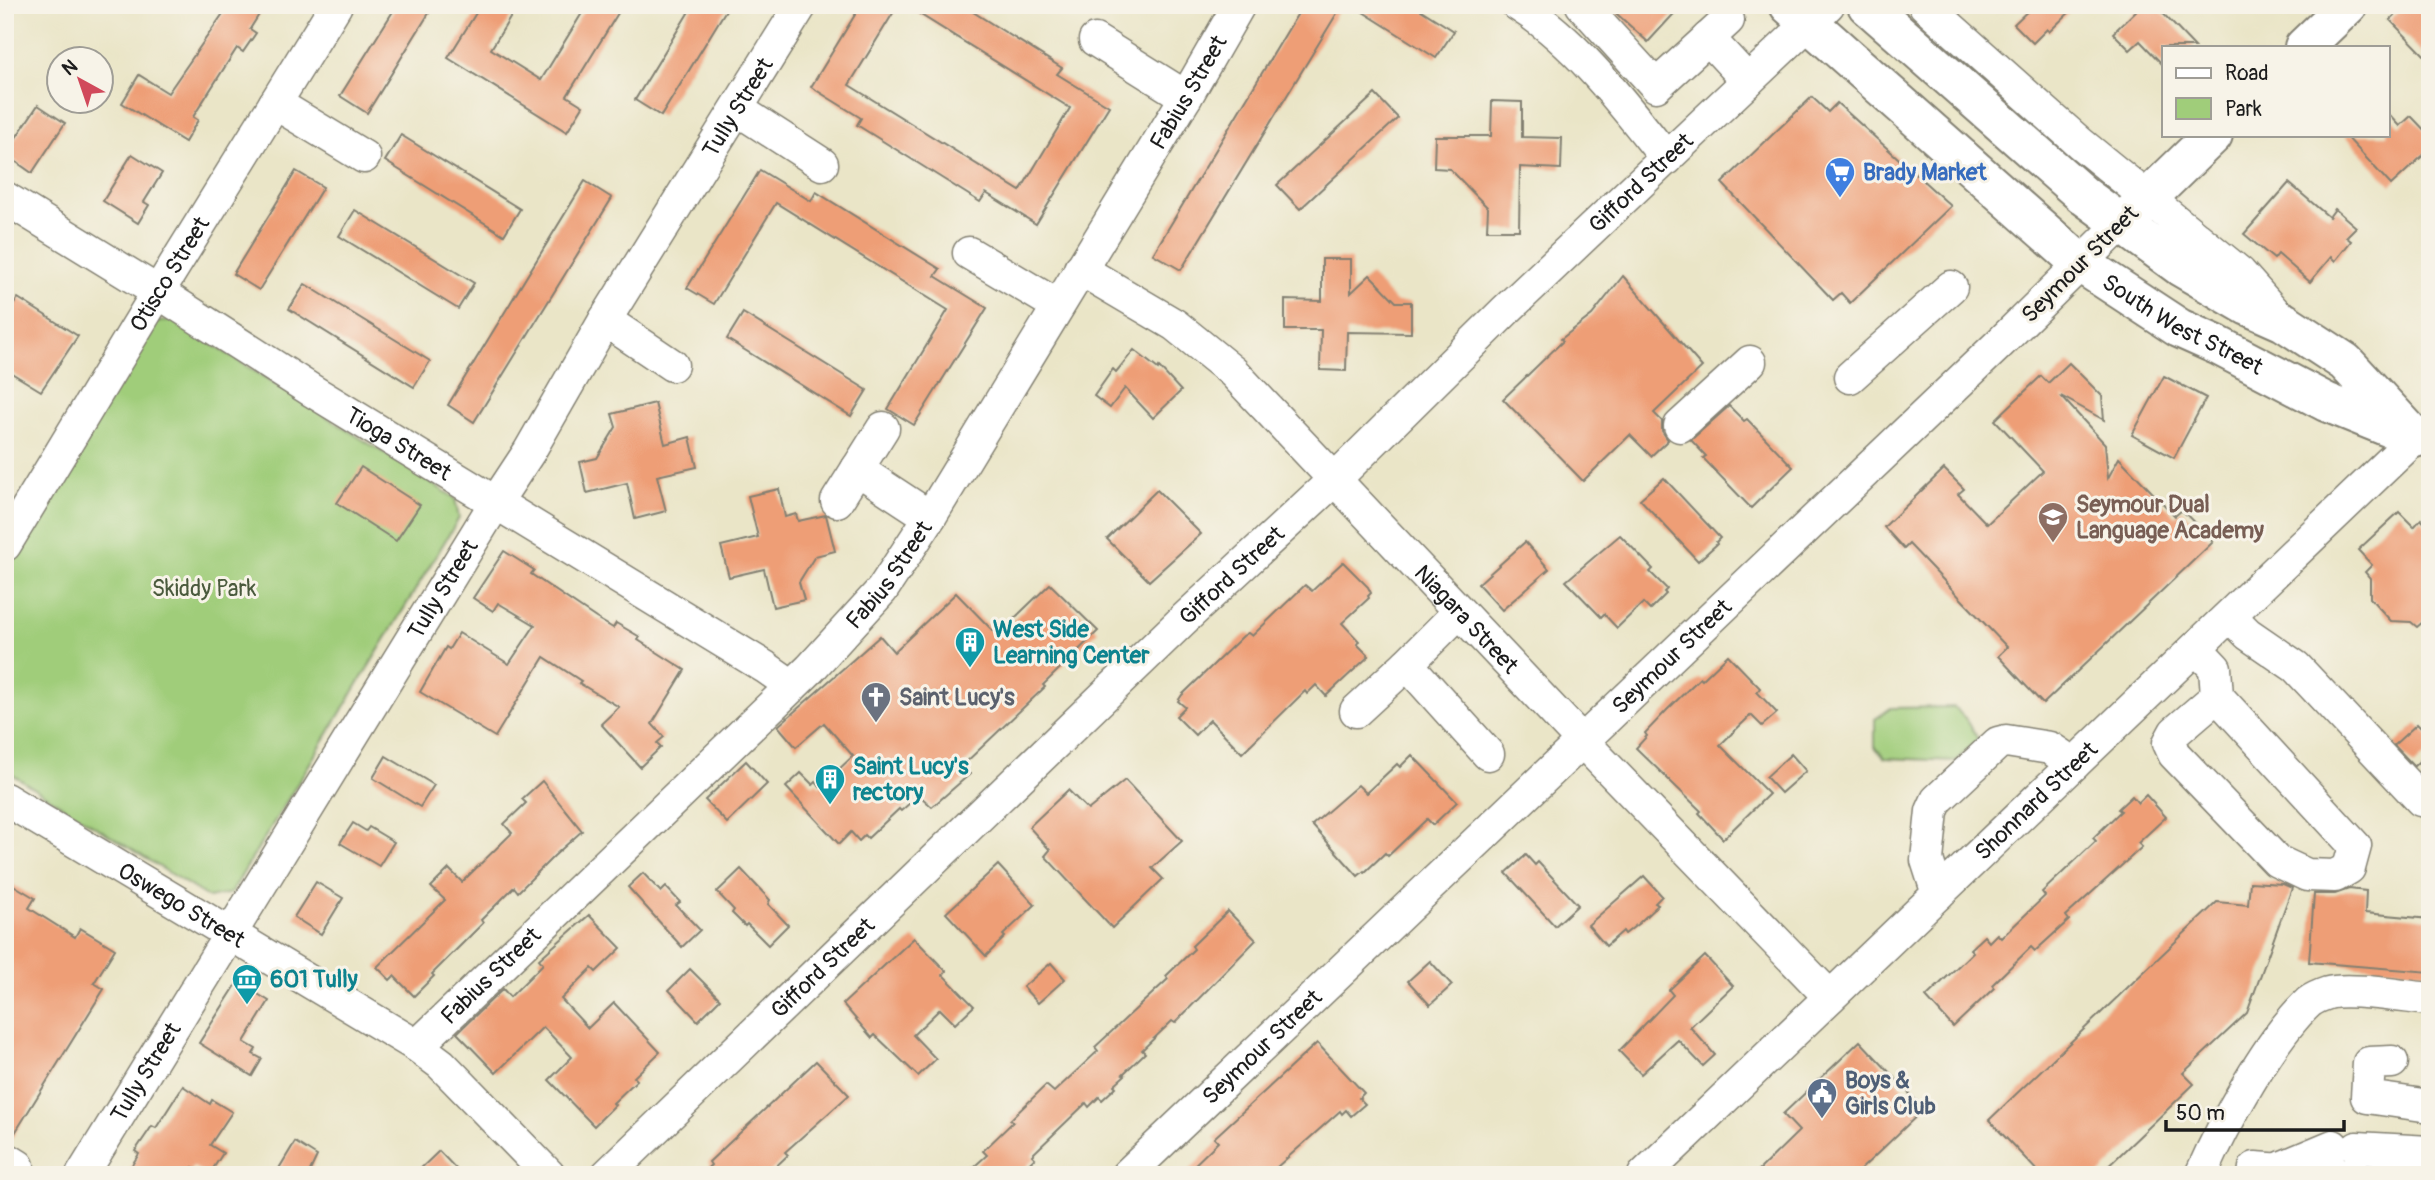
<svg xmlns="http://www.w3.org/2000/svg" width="2435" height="1180" font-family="Pangolin,sans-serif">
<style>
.green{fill:#a0cd7a;stroke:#5e744b;stroke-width:2}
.building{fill:#ee9e76}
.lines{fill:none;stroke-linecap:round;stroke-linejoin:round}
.minor-casing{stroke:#838072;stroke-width:35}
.major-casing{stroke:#838072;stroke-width:42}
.minor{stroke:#fff;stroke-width:32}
.major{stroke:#fff;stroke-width:38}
.labels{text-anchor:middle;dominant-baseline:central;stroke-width:6;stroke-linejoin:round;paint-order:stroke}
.street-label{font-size:23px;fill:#1c1c1c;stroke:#f7f3e8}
.shop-label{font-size:23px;font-weight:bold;fill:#366cbe;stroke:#f7f3e8;text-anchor:start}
.education-label{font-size:23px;font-weight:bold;fill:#785e54;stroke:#f7f3e8;text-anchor:start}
.park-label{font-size:23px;fill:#4a5a3d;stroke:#f7f3e8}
.culture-label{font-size:23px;font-weight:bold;fill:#0d838f;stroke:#f7f3e8;text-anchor:start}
.worship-label{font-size:23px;font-weight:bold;fill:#5b616d;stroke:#f7f3e8;text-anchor:start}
.service-label{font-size:23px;font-weight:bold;fill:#4e5e75;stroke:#f7f3e8;text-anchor:start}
</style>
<rect width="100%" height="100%" fill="#f7f3e8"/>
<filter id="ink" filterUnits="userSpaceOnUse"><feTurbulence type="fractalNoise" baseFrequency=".0143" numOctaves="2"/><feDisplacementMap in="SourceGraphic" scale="14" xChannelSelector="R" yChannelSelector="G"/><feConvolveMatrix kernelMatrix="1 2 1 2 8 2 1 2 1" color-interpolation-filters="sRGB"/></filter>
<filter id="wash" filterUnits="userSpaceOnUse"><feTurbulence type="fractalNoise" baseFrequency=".00686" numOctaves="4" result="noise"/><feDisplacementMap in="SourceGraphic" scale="28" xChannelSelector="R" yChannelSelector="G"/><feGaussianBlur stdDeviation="1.57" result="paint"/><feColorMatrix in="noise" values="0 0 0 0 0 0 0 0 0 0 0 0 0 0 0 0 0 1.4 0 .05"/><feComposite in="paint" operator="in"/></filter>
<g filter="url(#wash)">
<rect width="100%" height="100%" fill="#eae5c7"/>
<g class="green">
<path d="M174,320L455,498L459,518L231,893L209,898L5,770V564L154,322Z"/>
<path d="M1954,707L1967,720L1978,739L1956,761L1885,758L1875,747V719L1891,708Z"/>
</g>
<g id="blocks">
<g class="building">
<path d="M229,5H265L250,29L256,33L243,52L237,48L193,117L198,120L185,142L122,103L139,75L168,93Z"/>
<path d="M397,5H434L367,113L340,96Z"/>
<path d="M481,5H518L491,49L541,80L587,5H623L567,96L583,106L567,132L448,58Z"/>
<path d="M693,5H729L661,116L635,100Z"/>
<path d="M861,5H898L849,85L1020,191L1070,108L905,5H962L1062,68L1057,74L1109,106L1036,224L986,193L980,202L857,125L861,118L811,87Z"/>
<path d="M1303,5H1342L1181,270L1153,254Z"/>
<path d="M1352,5H1413L1454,31L1436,58Z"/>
<path d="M1607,5H1682L1648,42Z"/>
<path d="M2034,5H2077L2049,32L2047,29L2033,43L2014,24Z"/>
<path d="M2142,5H2155L2195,47H2164V66L2140,41L2130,50L2113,33Z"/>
<path d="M2405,5H2430V61L2390,20Z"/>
<path d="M1375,94L1398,118L1300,209L1277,185Z"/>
<path d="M1812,97L1828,112L1837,103L1951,206L1850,303L1841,293L1833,300L1722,183Z"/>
<path d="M1492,101L1522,102V137L1562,138L1561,169L1520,167L1519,230H1487L1488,208L1450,169L1434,168L1435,136H1491Z"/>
<path d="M38,105L65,123L32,173L5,154Z"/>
<path d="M2388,113L2400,126L2411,116L2430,136V149L2391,185L2345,135H2388Z"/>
<path d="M401,135L520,209L504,235L385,161Z"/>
<path d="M132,154L162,173L144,202L149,205L138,223L103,201Z"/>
<path d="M760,170L811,201L816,192L940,269L935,276L987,308L914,425L888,409L948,310L776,203L714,304L687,288Z"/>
<path d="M296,171L323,187L259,290L233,274Z"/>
<path d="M585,181L612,198L474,422L448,405Z"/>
<path d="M2289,183L2329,217L2335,209L2356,227L2346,237L2351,241L2335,261L2331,257L2310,282L2278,254L2274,259L2244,234Z"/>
<path d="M355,210L474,283L458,309L339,236Z"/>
<path d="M1322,259H1351V293L1370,275L1396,302H1411V333L1347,332L1346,371L1320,370L1321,330H1285V300L1322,301Z"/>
<path d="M1623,276L1702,367L1654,413L1662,421V431L1668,440L1651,456L1630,435L1583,481L1503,399L1563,341L1561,339L1592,315Z"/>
<path d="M305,284L430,361L414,387L289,309Z"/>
<path d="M18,298L78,336L41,391L5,369V318Z"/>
<path d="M743,313L867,390L851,416L727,339Z"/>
<path d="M1134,350L1158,369L1159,367L1181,391L1153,418L1125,388L1110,408L1094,396L1113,369L1116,372Z"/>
<path d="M2069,363L2102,396L2104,420L2061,396L2105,444L2108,478L2119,458L2175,516L2182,510L2213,542L2043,704L1998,656L2007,647L1909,544L1904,549L1884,527L1944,469L1964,489L1958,494L1987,524L2043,471L1995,420L2041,376L2048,383Z"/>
<path d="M2164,376L2206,398L2174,458L2132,435Z"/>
<path d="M655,403L665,444L690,437L697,467L657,476L666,511L635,519L627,483L587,493L580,462L597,458L616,427L612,414Z"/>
<path d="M1729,406L1744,421L1747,419L1793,467L1751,508L1703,458L1706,456L1691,440Z"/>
<path d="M361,467L420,505L396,541L337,503Z"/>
<path d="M1664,478L1720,538L1716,542L1717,544L1698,561L1640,499Z"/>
<path d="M779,489L785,517L796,514L798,521L826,515L835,551L815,556L799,582L804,600L773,607L764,569L729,577L721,546L758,537L748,496Z"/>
<path d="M1157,490L1201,534L1149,581L1107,539Z"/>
<path d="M2399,512L2414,527L2421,519L2430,529V616L2417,627L2411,622L2391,621L2370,598V578L2365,572L2372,565L2358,550Z"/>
<path d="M1620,535L1653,569L1650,572L1667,589L1664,592L1666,594L1650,610L1643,603L1617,628L1604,614L1601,617L1566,581Z"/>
<path d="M1525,542L1549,569L1502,610L1478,584Z"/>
<path d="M504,551L534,570L531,574L596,618L613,628L616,623L640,637L638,640L685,670L652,724L664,737L657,743L661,747L640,767L601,724L619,707L579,683L581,681L544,657L495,737L420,692L446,647L449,649L459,633L509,664L535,625L498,603L493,611L473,598Z"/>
<path d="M1343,562L1368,587L1371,593L1368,596L1369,598L1342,623L1359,641L1357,644L1369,656L1326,696L1316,685L1307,694L1305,691L1242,753L1210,720L1195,735L1176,716L1185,707L1178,701L1182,695L1243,636L1248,633L1252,636L1305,585L1312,591Z"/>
<path d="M1050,584L1098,631L1043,685L1045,687L962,766L970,774L932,807L919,795L901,811L899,809L868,838L865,835L859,841L851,832L839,844L786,787L801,773L813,785L816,782L820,787L853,756L824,723L796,747L778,726L880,636L894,652L956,593L997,635Z"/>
<path d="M1728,655L1760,688L1757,692L1777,713L1762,726L1751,715L1720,745L1769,794L1723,839L1699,813L1701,811L1636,748L1647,736L1645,733L1667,710L1700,678L1702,680Z"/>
<path d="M2417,724L2430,737V751L2414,766L2394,745Z"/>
<path d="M1791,754L1806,771L1781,793L1766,777Z"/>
<path d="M1412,755L1457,802L1433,825L1427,819L1388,856L1385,853L1365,872L1364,871L1358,876L1312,825L1358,785L1366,793L1397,764L1400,767Z"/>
<path d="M386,756L434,785L420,807L373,778Z"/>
<path d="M746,761L767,784L727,823L705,800Z"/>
<path d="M1125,780L1182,841L1152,868L1163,879L1112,928L1045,856L1050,850L1029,827L1068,790L1088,810Z"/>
<path d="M542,781L582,831L554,856L518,892L514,887L481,920L483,923L432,974L434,976L414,996L394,976L390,980L377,967L445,900L431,887L449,869L462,882L512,833L504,824L526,803L522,799Z"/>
<path d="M2146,795L2166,817L2138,843L2142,847L2066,916L2069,920L2035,951L2031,947L1992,985L1994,988L1953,1027L1926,997L1973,952L1970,949L1984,936L1989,942L1997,934L2001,938L2045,896L2042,892L2096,841L2093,838L2121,811L2118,809L2132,796L2138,803Z"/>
<path d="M353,823L366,831L369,827L394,842L379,866L340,843Z"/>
<path d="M1526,855L1535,865L1538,862L1578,905L1555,926L1506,873Z"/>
<path d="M998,865L1035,905L1003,935L1005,937L986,956L946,913Z"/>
<path d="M741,869L770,900L768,904L788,925L768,945L747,924L745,926L732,913L734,910L717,892Z"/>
<path d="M643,873L661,892L666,887L680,902L676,905L700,930L682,947L628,887Z"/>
<path d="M1644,876L1662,896L1655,903L1658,905L1639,923L1625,934L1623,931L1606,946L1588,925Z"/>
<path d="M5,880L35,898L29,908L75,937L80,928L115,949L94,983L104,989L10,1141L5,1140Z"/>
<path d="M316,882L343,898L321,934L294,917Z"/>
<path d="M2250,882L2283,884L2292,888L2247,1013L2183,1073L2194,1084L2099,1175H2041L1989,1120L2217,902L2248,905Z"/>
<path d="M2349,889L2366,891L2365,913L2430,919V972L2309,962L2314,894H2335Z"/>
<path d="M1228,911L1256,940L1175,1023L1172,1021L1142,1050L1145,1053L1123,1074L1125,1075L1114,1085L1116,1087L1102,1100L1099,1097L1089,1107L1086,1103L1032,1155L1035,1158L1017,1175H965L987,1155L983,1151L1013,1122L1010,1120L1046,1085L1054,1092L1098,1051L1095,1047L1168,979L1166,976L1194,949L1192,946Z"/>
<path d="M589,915L621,948L596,972L592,968L561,999L588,1028L614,1003L660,1052L634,1077L637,1080L613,1103L615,1105L594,1126L549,1080L572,1057L543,1027L496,1073L457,1033L503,989L510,997L543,964L539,959Z"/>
<path d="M914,938L946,971L943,975L974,1006L955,1024L940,1009L913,1035L936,1059L918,1076L875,1035L872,1038L843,1004Z"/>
<path d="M1705,956L1733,986L1690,1027L1715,1055L1703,1066L1678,1040L1641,1074L1619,1051L1673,995L1669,990Z"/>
<path d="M1430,961L1452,985L1430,1005L1408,981Z"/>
<path d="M1051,963L1065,979L1038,1003L1023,987Z"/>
<path d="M690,969L720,999L698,1021L669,990Z"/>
<path d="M238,982L269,1001L244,1042L256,1049L253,1054L262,1059L252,1076L199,1043Z"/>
<path d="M1860,1041L1924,1109L1855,1175H1754L1799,1131L1783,1114Z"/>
<path d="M1317,1043L1364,1093L1359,1098L1365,1104L1351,1116L1346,1110L1342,1114L1340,1111L1268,1175H1184L1218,1142L1214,1138Z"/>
<path d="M816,1061L849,1095L785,1152L788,1155L767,1175H700L711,1165L709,1162Z"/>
<path d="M183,1086L210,1104L212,1100L232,1112L210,1145L223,1153L209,1175L193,1167L188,1175H140L130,1168L139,1154L135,1151L152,1126L156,1128Z"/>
<path d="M295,1142L317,1156L308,1175H275Z"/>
<path d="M439,1151L462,1175H414Z"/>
</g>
</g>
</g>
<g filter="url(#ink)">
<use href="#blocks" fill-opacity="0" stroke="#838072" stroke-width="2"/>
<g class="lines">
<g class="minor-casing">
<g id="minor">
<path d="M1518,5C1576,41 1625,106 1667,159"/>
<path d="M1582,5L1656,86L1728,20"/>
<path d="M1925,5L2080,143L2240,273L2278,316"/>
<path d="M1708,38L1748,81"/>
<path d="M1095,40L1186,97"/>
<path d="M275,103L364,157"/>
<path d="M737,109L822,164"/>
<path id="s1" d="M5,198L158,292L311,390L765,667L792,686"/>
<path d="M969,253L1058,306"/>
<path id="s2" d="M1080,269L1175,325L1233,372L1582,741L1830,997"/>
<path d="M605,320L672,365"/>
<path d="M1850,377L1951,287"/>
<path d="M1680,426L1750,362"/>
<path d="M857,469L930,517"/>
<path d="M837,501L883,428"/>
<path id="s3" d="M5,545L158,292L336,5"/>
<path d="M1459,612L1407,664L1488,754"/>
<path d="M2230,616L2248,634L2296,667L2421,800L2430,801"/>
<path d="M2196,648L2215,668L2217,696L2355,846L2349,868L2335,876L2307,875L2277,861L2174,754L2169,743L2175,732L2217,696"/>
<path d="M1356,711L1407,664"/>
<path id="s4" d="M5,799L417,1046L441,1064L549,1175"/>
<path d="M1938,894L1927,860L1932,811L1937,800L1998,743L2006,741L2050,748L2074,764"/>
<path id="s5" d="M417,1046L810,669L882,590L930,517L1186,97L1239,5"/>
<path d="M2392,1062L2369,1063L2367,1097L2430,1106"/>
<path d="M2357,1148L2430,1152"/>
<path d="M5,1158L18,1166L13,1175"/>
<path d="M2283,1167L2333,1146"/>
<path id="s6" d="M82,1175L496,502L529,452L605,320L801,5"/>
<path id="s7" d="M607,1175L1182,621L1334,480L1505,311L1828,5"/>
<path id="s8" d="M1127,1175L1998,345L2121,224"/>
<path id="s9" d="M1644,1175L2415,438"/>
<path d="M2201,1175C2223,1125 2270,1038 2309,1002C2314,998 2322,995 2328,993C2348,987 2407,997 2430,999"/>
<path d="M2254,1175L2255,1168L2354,1175"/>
</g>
</g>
<g class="major-casing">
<g id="major">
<path id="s10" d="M1789,5L2080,263L2179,328L2217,345L2326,402L2415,438"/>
<path d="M1867,5L2083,195L2181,267L2248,306L2284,322L2345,362L2408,430"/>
<path d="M2304,47L2348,5"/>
<path d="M2121,224L2213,135"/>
</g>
</g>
<use href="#minor" class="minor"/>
<use href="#major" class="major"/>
</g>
</g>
<defs>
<g id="supermarket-pin" transform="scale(1.575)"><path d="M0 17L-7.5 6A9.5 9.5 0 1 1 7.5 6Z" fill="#3f7fe0" stroke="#f7f3e8"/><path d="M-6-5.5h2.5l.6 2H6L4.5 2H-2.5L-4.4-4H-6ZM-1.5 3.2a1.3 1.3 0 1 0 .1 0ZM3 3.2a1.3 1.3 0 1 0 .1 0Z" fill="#fff"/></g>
<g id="school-pin" transform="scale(1.575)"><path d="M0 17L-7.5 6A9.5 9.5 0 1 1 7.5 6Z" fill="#8d6e63" stroke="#f7f3e8"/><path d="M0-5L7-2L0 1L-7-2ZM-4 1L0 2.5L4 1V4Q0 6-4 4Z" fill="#fff"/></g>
<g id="building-pin" transform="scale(1.575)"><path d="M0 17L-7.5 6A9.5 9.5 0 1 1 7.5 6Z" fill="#0f9aa8" stroke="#f7f3e8"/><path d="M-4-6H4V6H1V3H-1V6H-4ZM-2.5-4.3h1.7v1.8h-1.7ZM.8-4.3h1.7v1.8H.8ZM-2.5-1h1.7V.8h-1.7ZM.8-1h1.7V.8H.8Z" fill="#fff"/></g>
<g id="church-pin" transform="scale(1.575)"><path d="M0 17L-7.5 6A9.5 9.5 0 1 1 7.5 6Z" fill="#6b7280" stroke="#f7f3e8"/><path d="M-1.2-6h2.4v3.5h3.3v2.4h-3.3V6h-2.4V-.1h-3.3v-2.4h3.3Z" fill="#fff"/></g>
<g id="museum-pin" transform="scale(1.575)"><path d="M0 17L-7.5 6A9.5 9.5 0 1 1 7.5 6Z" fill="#0f9aa8" stroke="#f7f3e8"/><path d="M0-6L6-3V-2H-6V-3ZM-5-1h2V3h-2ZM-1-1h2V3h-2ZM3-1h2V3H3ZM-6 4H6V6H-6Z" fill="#fff"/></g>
<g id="civic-pin" transform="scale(1.575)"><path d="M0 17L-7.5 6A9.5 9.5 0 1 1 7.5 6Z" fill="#5c6f8a" stroke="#f7f3e8"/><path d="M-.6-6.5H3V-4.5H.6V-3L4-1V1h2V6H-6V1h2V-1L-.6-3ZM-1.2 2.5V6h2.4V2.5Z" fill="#fff"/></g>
</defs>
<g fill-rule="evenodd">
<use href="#supermarket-pin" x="1840" y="172"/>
<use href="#school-pin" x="2053" y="517"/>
<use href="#building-pin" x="970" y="642"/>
<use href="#church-pin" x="876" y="697"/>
<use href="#building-pin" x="830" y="779"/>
<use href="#museum-pin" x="247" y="979"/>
<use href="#civic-pin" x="1822" y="1093"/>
</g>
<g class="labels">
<g class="street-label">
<text stroke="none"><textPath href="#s5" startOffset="1236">Fabius Street</textPath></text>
<text stroke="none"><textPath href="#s6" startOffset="1253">Tully Street</textPath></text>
<text stroke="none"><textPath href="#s7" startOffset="1433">Gifford Street</textPath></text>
<text transform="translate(2080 264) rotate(-45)">Seymour Street</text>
<text stroke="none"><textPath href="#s3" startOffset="317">Otisco Street</textPath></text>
<text stroke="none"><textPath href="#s10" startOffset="509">South West Street</textPath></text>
<text stroke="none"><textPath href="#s1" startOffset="464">Tioga Street</textPath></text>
<text stroke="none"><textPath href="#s5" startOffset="668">Fabius Street</textPath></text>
<text stroke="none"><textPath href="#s7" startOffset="866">Gifford Street</textPath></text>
<text stroke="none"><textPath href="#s6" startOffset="688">Tully Street</textPath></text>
<text stroke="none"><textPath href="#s2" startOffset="525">Niagara Street</textPath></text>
<text stroke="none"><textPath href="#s8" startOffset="752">Seymour Street</textPath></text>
<text stroke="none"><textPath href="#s9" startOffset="542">Shonnard Street</textPath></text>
<text stroke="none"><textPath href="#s4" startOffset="206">Oswego Street</textPath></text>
<text stroke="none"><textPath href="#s7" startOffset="299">Gifford Street</textPath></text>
<text stroke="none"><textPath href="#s5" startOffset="102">Fabius Street</textPath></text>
<text stroke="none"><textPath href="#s8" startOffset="186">Seymour Street</textPath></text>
<text stroke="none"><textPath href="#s6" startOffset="121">Tully Street</textPath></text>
</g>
<g class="shop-label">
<text x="1863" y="172">Brady Market</text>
</g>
<g class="education-label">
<text x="2076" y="504">Seymour Dual<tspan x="2076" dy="26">Language Academy</tspan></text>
</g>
<g class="park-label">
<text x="204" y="588">Skiddy Park</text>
</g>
<g class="culture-label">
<text x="993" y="629">West Side<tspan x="993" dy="26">Learning Center</tspan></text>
<text x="853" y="766">Saint Lucy's<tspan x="853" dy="26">rectory</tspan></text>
<text x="270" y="979">601 Tully</text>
</g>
<g class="worship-label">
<text x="899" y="697">Saint Lucy's</text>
</g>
<g class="service-label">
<text x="1845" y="1080">Boys &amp;<tspan x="1845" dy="26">Girls Club</tspan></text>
</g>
</g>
<rect width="2435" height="1180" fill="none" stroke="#f7f3e8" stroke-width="28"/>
<rect x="2162" y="46" width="228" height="91" fill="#f7f3e8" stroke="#9f9d96" stroke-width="2"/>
<rect x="2176" y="68" width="35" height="10" fill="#ffffff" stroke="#9f9d96" stroke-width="2"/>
<text x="2225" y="80" font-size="21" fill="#1c1c1c">Road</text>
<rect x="2176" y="98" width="35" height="21" fill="#a0cd7a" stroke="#9f9d96" stroke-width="2"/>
<text x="2225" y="116" font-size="21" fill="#1c1c1c">Park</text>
<g transform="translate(80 80) rotate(320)"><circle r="33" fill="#f7f3e8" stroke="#9f9d96" stroke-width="2"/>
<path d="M0-5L12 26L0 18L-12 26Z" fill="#d1495b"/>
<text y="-10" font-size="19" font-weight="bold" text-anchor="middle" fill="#1c1c1c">N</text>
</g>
<path d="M2166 1120v10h178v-10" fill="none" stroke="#1c1c1c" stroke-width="3.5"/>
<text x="2176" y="1120" font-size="21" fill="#1c1c1c" stroke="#f7f3e8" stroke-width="5" paint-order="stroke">50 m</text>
</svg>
